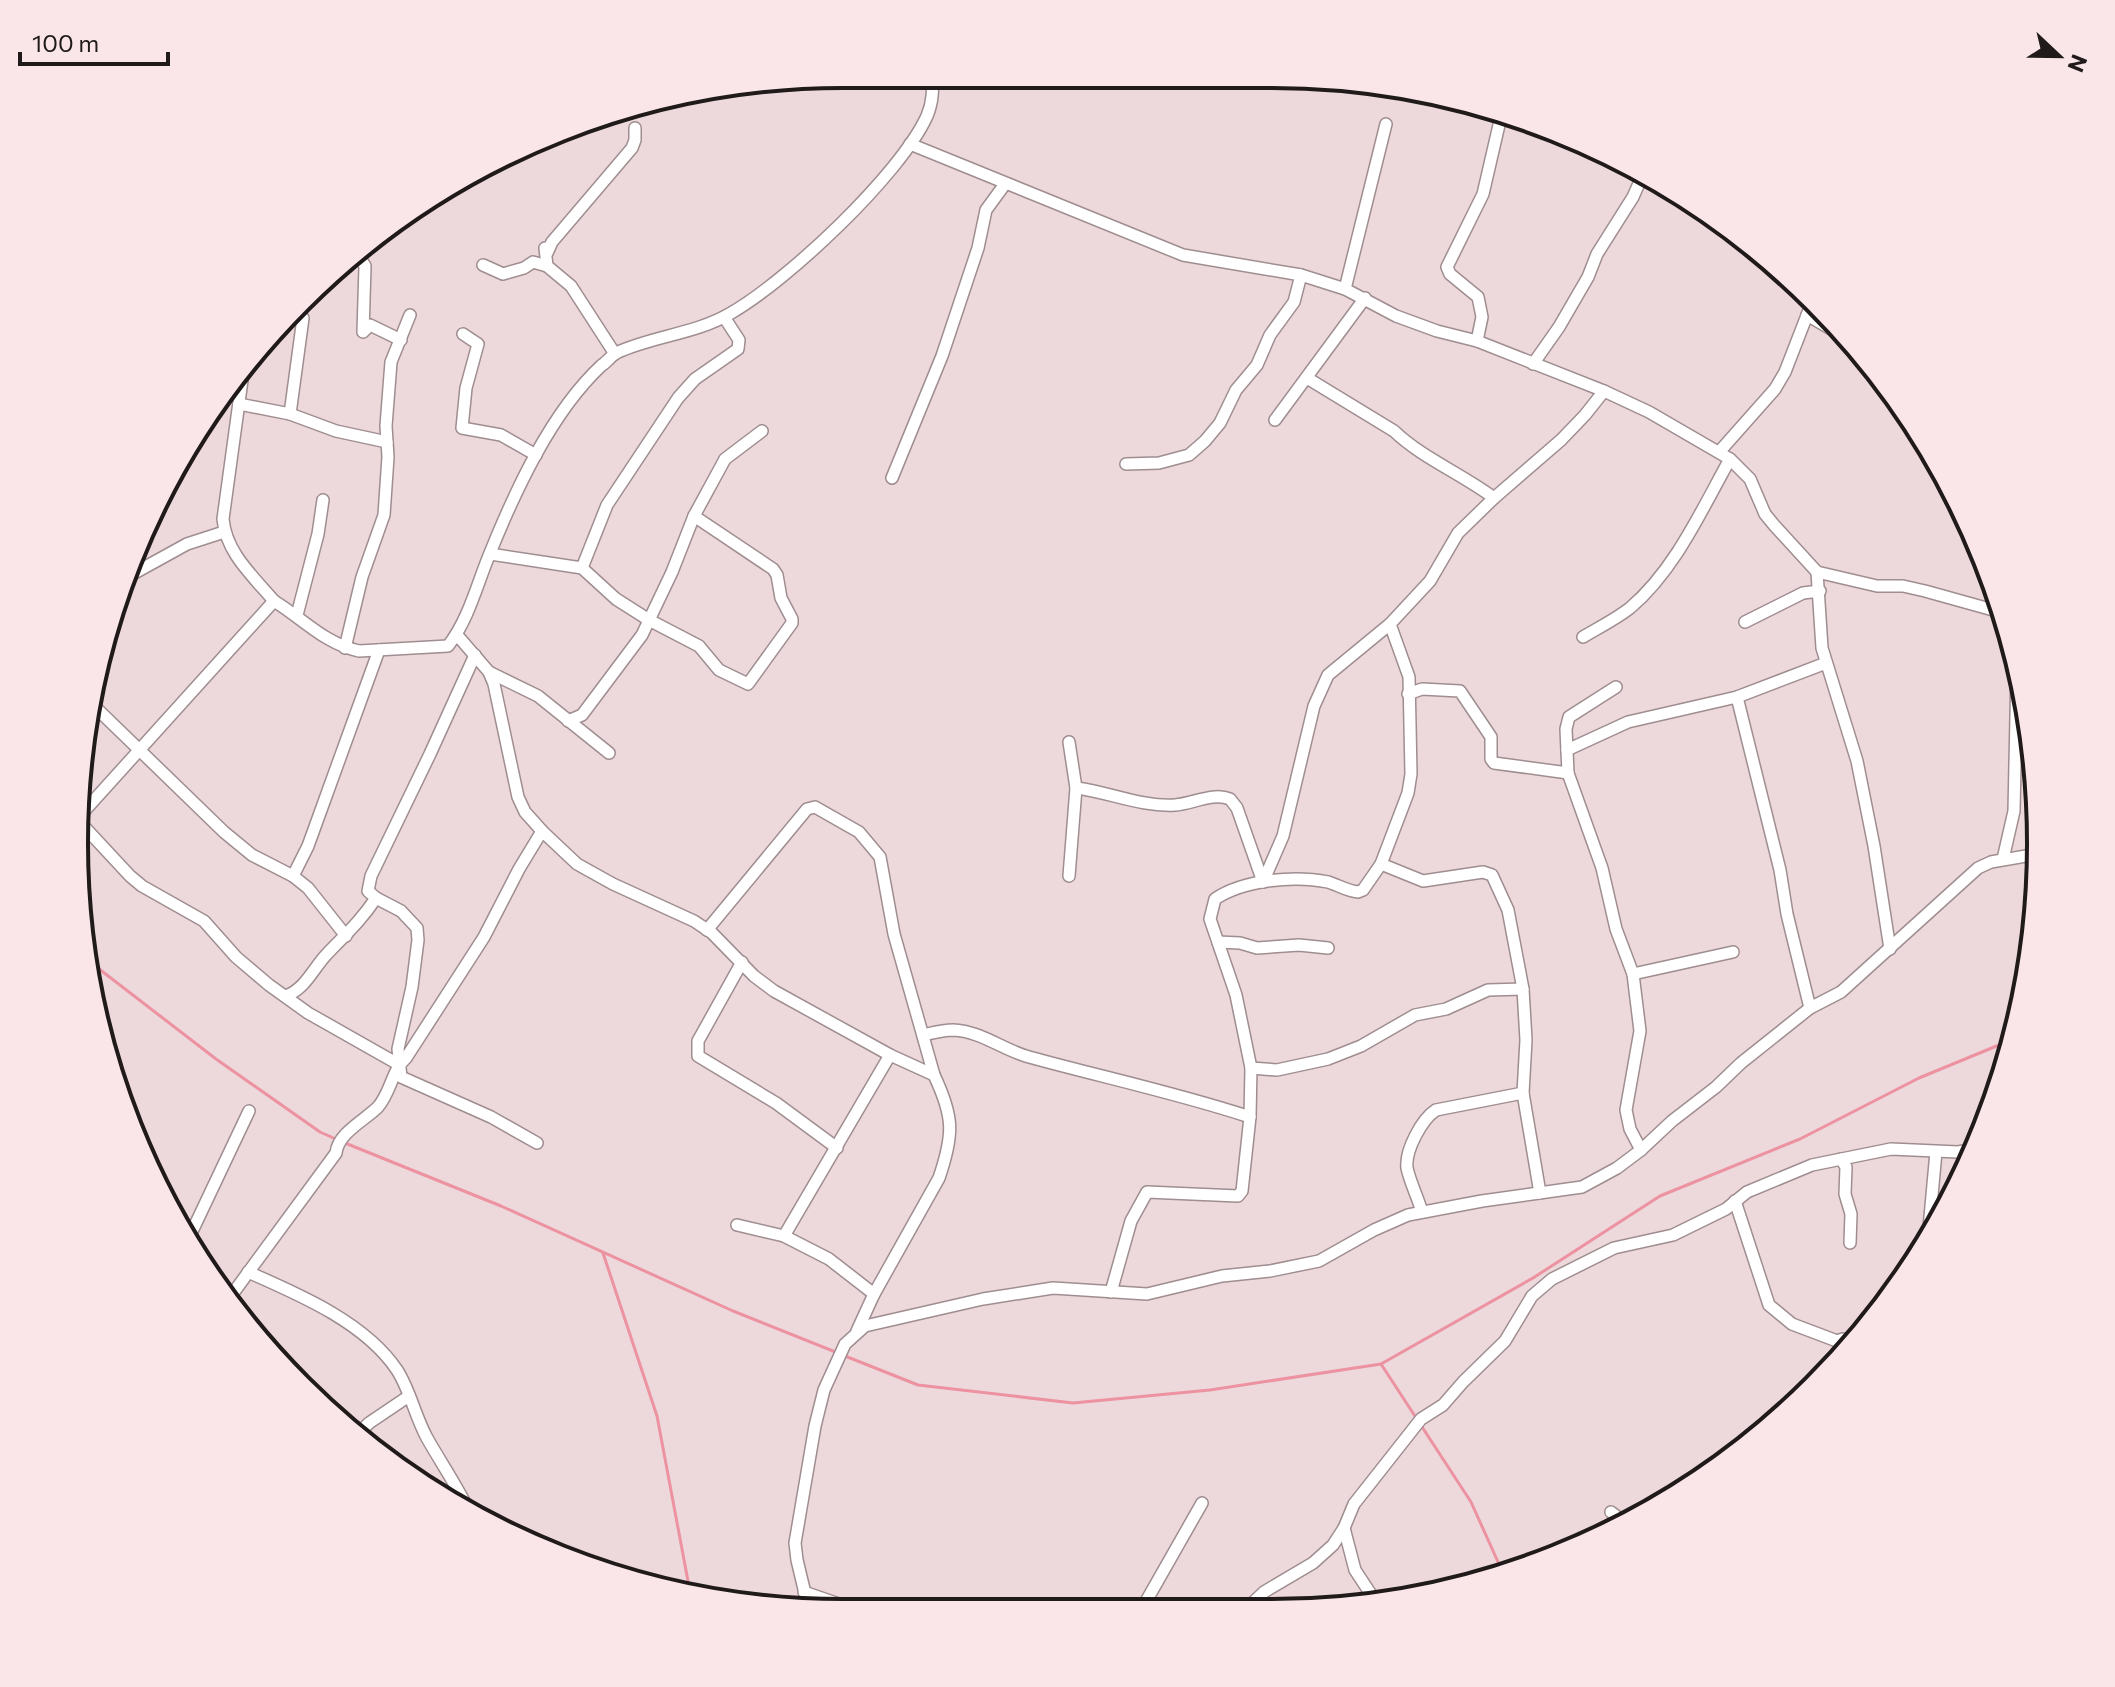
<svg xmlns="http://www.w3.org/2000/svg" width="2115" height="1687" font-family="Commissioner,sans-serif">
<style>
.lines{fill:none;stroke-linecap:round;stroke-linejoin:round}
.stream{stroke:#ec92a1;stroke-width:3}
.street-casing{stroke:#9f8d90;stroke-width:14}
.street{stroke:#fff;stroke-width:11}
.rim{fill:none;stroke:#201a1a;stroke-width:4}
</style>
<rect width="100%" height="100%" fill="#edd9dc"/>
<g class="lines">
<g class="stream">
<path d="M90,962L216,1059L320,1132L338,1140"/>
<path d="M345,1143L501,1206L733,1311L838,1353"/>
<path d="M603,1253L657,1416L691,1597"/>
<path d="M845,1356L918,1385L1073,1403L1210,1390L1381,1364L1533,1278L1660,1196L1800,1139L1919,1078L2016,1038"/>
<path d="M1381,1364L1471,1502L1503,1573"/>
</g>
<g class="street-casing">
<g id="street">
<path d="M910,144L1183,255L1301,275L1345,289L1396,316L1437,331L1477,341L1604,391L1649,412L1730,459L1750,479L1765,514L1774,525L1817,572L1877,586H1903L1925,591L2004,613"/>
<path d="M355,256L360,258L365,266L363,332L370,325L401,340"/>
<path d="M483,265L503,274L524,268L533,262L547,266"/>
<path d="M1345,289L1386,124"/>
<path d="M1807,315L1831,329"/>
<path d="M463,334L478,344L466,388L462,428L501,435L536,455"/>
<path d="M1477,341L1482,317L1478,297L1450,274L1447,267L1483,194L1502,112"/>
<path d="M615,354L571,286L547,266L545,248L547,253L552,242L632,148L635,140V128"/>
<path d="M1533,364L1559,327L1588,277L1597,254L1633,197L1644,172"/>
<path d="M243,373L223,519C226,553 253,576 274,601"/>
<path d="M1307,378L1394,431C1422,458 1462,474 1494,498"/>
<path d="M239,404L290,414L336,431L387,442"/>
<path d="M290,414L303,318"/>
<path d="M1275,420L1365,298"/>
<path d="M1720,451L1775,389L1785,372L1811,305"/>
<path d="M1126,464L1159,463L1189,455L1205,441L1220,423L1236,390L1257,365L1270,335L1294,302L1301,275"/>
<path d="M892,478L942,356L978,248L986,210L1005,184"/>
<path d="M490,554L582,568L616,599L649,620L699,646L719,670L748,684L792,623V619L781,598L777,575L773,569L694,516"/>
<path d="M582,568L607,505L678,398L695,379L738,349L739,340L724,317"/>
<path d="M1817,572L1822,648L1857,761L1874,846L1890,949"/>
<path d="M129,576L187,544L224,532"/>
<path d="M297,615L318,534L323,500"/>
<path d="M1745,622L1803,593L1820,591"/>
<path d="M457,635L489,672L494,684L518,797L525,812L542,831L577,864L613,884L694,921L712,933L754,976L774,991L890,1055L934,1075C954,1117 954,1134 939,1178L874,1294L857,1331"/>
<path d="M1583,637C1598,628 1616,619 1630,608C1675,570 1702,509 1730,459"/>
<path d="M345,648L362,577L384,515L388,457L386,426L391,362L410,315"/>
<path d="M489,672L538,696L609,753"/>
<path d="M1616,687L1569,717L1566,729L1568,773L1602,868L1616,929L1633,974L1640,1031L1626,1110L1630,1129L1641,1150"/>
<path d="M1408,694L1422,689L1460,691L1491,737V759L1494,763L1568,773"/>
<path d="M1737,697L1780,870L1787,914L1810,1008"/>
<path d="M92,704L224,832L252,855L293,876L308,888L346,936"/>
<path d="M568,721L582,715L642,635L672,572L694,516L725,459L762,431"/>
<path d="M1069,742L1076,788L1069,876"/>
<path d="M1567,750L1628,722L1737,697L1826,663"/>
<path d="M1076,788C1109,792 1141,807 1175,805C1192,804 1213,792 1230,799L1237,808L1263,882"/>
<path d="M77,819L274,601C302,618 325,644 359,651L448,646C468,620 476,588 488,558C514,493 551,412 602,365C607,362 611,356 616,353C652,336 696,334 731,313C787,281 900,175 927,116C933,102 933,89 932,74"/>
<path d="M77,819L130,876L142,886L204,921L236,957L269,985L308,1013L398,1064"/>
<path d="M2003,859L2014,811L2017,669"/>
<path d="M1381,864L1423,881L1483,872L1492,875L1508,910L1523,989L1526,1040L1523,1093L1540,1193"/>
<path d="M293,876L308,846L379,650"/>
<path d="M1263,882L1283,836L1314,706L1328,675L1390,624L1430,581L1458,533L1494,498L1561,440L1585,415L1604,391"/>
<path d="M376,898L401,911L417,928L418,940L412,987L398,1049L401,1077L491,1117L537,1143"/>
<path d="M707,930L807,809L815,807L859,832L880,857L894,934L934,1075"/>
<path d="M1218,942L1240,943L1257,948L1299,945L1328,948"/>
<path d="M742,962L698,1041V1056L776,1103L837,1148"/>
<path d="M1633,974L1733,952"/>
<path d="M286,996C305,989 313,969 326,955C346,934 360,922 376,898L368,891L371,876L430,754L475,655"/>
<path d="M923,1035C932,1033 943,1030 953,1030C981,1031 1003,1050 1029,1057C1102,1077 1177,1093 1250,1117"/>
<path d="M1251,1068L1277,1070L1328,1059L1361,1046L1415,1015L1446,1009L1488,990L1523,989"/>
<path d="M1841,1159L1846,1167L1845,1194L1851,1214L1850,1243"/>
<path d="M1735,1201L1769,1305L1792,1324L1837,1341L1843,1339"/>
<path d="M1422,1212C1418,1198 1410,1182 1407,1168C1405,1150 1422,1119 1436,1110L1523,1093"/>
<path d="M737,1225L784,1236"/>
<path d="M1928,1239L1936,1152"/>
<path d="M187,1242L249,1111"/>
<path d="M248,1272C298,1294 365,1322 397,1370C410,1390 415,1416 427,1438C440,1461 455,1483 467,1507"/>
<path d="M1111,1292L1131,1221L1147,1192L1238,1196L1242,1191L1250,1117L1251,1068L1236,995L1210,919L1215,899C1243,880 1294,875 1328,882C1338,885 1347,891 1358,892L1363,890L1381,864L1408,793L1411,774L1409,677L1390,624"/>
<path d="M874,1294L829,1259L784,1236L890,1055"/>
<path d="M228,1300L336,1153C338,1133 365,1120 378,1107C391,1092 392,1070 406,1058L484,937L519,869L542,831"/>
<path d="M356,1436L369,1423L409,1396"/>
<path d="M1611,1512L1625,1523"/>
<path d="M1344,1528L1355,1570L1376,1602"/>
<path d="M804,1592L865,1613"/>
<path d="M809,1610L797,1560L795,1543L815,1426L824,1390L845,1344L865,1326L983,1299L1053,1288L1147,1294L1222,1276L1270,1271L1319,1261L1374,1230L1408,1215L1482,1201L1582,1187L1617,1168L1641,1150L1672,1121L1716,1087L1741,1063L1810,1008L1841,992L1978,868L1991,862L2038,854"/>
<path d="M1140,1612L1202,1503"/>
<path d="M1243,1612L1264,1592L1313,1563L1333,1545L1344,1528L1354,1504L1421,1419L1443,1405L1463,1382L1505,1341L1532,1296L1552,1279L1614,1248L1673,1235L1726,1209L1747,1192L1812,1165L1891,1149L1958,1152L1975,1149"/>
<path d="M912,1613H953"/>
</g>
</g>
<use href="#street" class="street"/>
</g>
<path d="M0 0H2115V1687H0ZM843 88H1272A755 755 0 0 1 2027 843V844A755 755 0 0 1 1272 1599H843A755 755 0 0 1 88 844V843A755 755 0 0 1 843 88Z" fill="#fae6e9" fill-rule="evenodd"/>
<path class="rim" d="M843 88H1272A755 755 0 0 1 2027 843V844A755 755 0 0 1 1272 1599H843A755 755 0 0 1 88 844V843A755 755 0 0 1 843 88Z"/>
<g transform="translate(2059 56) rotate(112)" stroke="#fae6e9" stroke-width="6" paint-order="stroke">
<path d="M0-6L14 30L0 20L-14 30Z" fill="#201a1a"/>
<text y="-12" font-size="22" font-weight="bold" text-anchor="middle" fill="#201a1a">N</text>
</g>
<path d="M20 52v12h148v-12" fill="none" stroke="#201a1a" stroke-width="4"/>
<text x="32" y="52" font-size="24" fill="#201a1a" stroke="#fae6e9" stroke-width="6" paint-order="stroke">100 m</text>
</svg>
